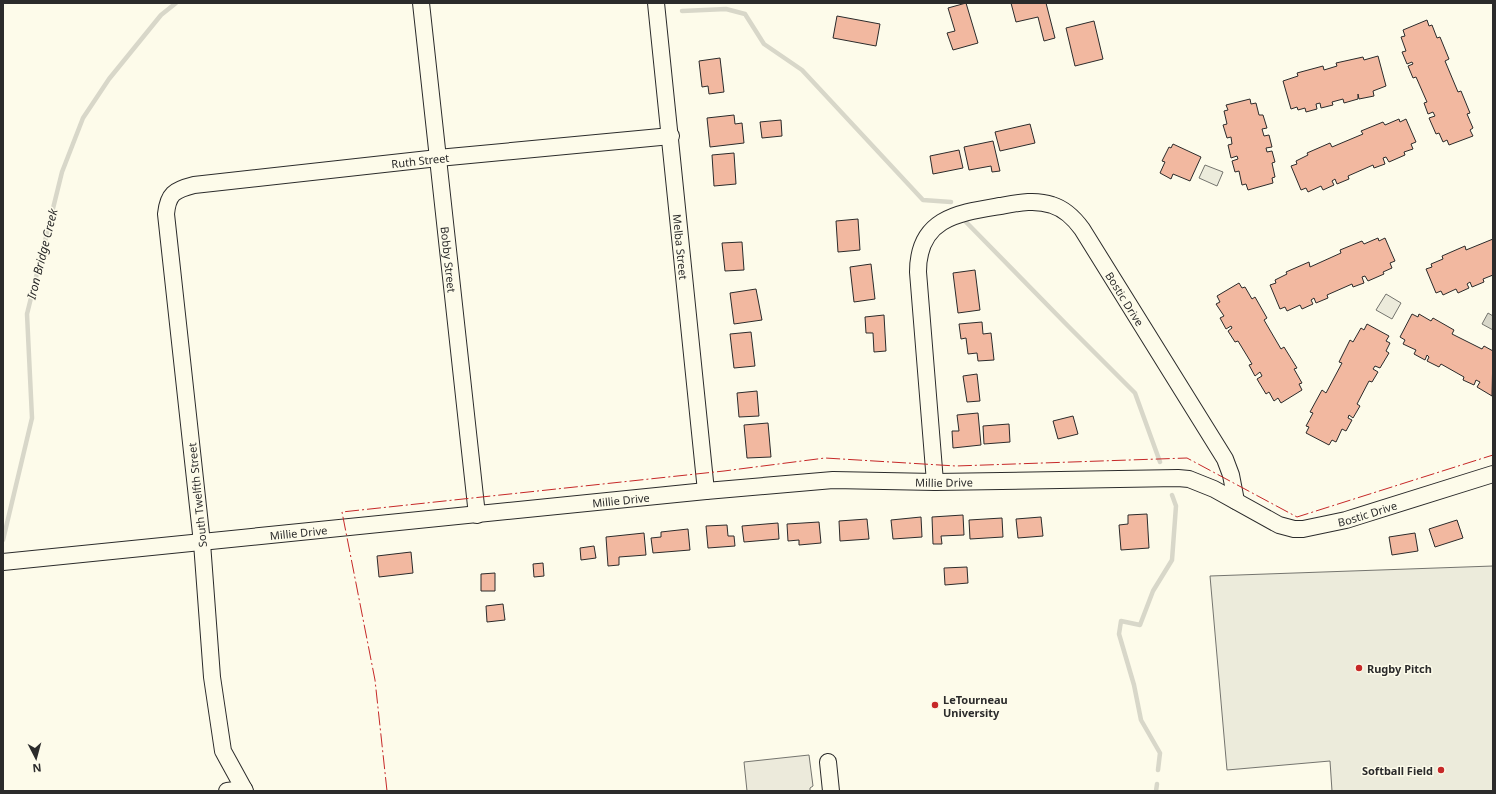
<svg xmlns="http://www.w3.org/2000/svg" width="1496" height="794" font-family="'Noto Sans',sans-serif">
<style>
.green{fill:#ecebdb;stroke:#74746e}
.parking{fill:#eceadb;stroke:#74746e}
.water{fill:#d8d7c9;stroke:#74746e}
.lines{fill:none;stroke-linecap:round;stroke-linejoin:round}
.stream{stroke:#d8d7c9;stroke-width:4.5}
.building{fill:#f2b8a0;stroke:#2b2b2b}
.minor-casing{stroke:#2b2b2b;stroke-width:18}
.minor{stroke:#fdfbea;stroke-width:16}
.power{stroke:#c62828;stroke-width:1;stroke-dasharray:14 3 2 3;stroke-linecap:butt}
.poi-dot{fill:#c62828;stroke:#fdfbea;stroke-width:1.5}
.labels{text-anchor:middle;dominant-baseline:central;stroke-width:3;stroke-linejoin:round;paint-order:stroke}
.street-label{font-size:11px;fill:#2b2b2b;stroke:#fdfbea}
.poi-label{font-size:11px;font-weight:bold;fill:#2b2b2b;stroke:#fdfbea;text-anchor:start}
.water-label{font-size:12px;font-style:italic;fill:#2b2b2b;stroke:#fdfbea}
</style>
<rect width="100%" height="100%" fill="#fdfbea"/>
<g class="green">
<path d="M1205,165L1223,172L1217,186L1199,178Z"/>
<path d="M1386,294L1401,303L1392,319L1376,310Z"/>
<path d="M1493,566V791H1332L1330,761L1227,770L1210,576Z"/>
</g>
<path class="parking" d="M809,755L813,786L810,788V791H747L744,762Z"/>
<path class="water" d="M1488,313L1493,316V330L1482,324Z"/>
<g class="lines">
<g class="stream">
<path d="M682,11L726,9L745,14L764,44L802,70L923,200L951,202"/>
<path d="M966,222L1069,327L1135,393L1160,462"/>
<path d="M3,540L32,418L27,314L62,172L83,118L109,79L161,15L176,3"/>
<path d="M1158,770L1160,753L1141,720L1134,685L1119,634L1121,621L1140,625L1153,591L1172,560L1176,506L1172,495"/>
<path d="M1156,791L1157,784"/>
</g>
</g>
<g class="building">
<path d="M966,3L978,43L953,50L947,33L955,31L948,8Z"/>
<path d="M1011,3H1046L1055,38L1044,41L1038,17L1016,22Z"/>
<path d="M837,16L880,24L876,46L833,38Z"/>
<path d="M1427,20L1429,26L1432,25L1437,38L1440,37L1449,59L1445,61L1458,92L1461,91L1470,113L1467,114L1473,128L1470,130L1473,136L1449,145L1447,140L1443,142L1439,133L1436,134L1429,118L1435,116L1433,112L1428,114L1424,103L1427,102L1416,77L1413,78L1408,66L1413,64L1412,62L1407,64L1402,52L1406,51L1401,37L1405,36L1403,30Z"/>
<path d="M1094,21L1103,59L1075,66L1066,28Z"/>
<path d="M1378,56L1386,86L1373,91L1374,96L1359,99L1358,94V99L1344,103L1343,99L1332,102L1333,105L1321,108L1320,103L1316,104L1317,109L1306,112L1305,108L1298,110L1297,107L1291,109L1283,81L1298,76L1297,73L1323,66L1324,70L1337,66L1336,63L1363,57L1364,60Z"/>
<path d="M720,58L724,92L709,94L708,86L702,87L699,61Z"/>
<path d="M1250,99L1251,104L1256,103L1259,115H1263L1267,128L1262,129L1264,136L1269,135L1272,147L1266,148L1267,152L1272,151L1275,162L1272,163L1275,177L1272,178L1273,183L1248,190L1246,184L1242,185L1239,171L1235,172L1232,161L1238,159L1237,156L1231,158L1228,145L1232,144L1231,137L1227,138L1223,125L1227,124L1224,111L1228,110L1226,105Z"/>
<path d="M734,115L735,124L742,123L744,143L710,147L707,118Z"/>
<path d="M1399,119L1400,122L1406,119L1416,142L1411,144L1413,149L1404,152L1405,155L1389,162L1386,157L1383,158L1385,164L1374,168L1373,165L1348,176L1349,179L1337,184L1335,179L1332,181L1334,185L1323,190L1321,186L1308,192L1306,188L1301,190L1291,166L1297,164L1296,161L1308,155L1307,153L1330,143L1332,147L1363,134L1361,131L1383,122L1385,125Z"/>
<path d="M781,120L782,136L762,138L760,122Z"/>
<path d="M1030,124L1035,143L1000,151L995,132Z"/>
<path d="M993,141L1000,171L992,172L991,166L969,170L964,147Z"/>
<path d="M1173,144L1201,157L1190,181L1173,174L1171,179L1160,173L1165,162L1162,161L1169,147L1171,148Z"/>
<path d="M959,150L963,168L933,174L930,156Z"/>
<path d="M734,153L736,184L714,186L712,155Z"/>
<path d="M858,219L860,250L838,252L836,221Z"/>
<path d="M1378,238L1379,241L1385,238L1395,261L1390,263L1392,268L1383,272L1384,274L1368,281L1365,276L1362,277L1364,283L1353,287L1352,284L1327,295L1328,298L1316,303L1314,298L1311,300L1313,304L1302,309L1300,305L1287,311L1285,307L1280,309L1270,285L1276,283L1275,280L1287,274L1286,272L1309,262L1310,267L1341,253L1340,250L1362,241L1364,244Z"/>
<path d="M1493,239V275L1483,279L1484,282L1472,287L1470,282L1467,284L1469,288L1458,293L1456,289L1443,295L1441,291L1436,293L1426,269L1432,267L1431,264L1443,259L1442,256L1465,246L1466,250Z"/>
<path d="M742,242L744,270L725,271L722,243Z"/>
<path d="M871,264L875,299L854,302L850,267Z"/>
<path d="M975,270L980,310L958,313L953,273Z"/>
<path d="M1239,283L1242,288L1245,287L1252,299L1255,297L1267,318L1264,320L1281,349L1284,347L1297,368L1294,369L1302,383L1299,384L1302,390L1281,403L1278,398L1274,401L1269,392L1266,394L1257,379L1262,376L1260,372L1255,376L1249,365L1252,364L1238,341L1235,342L1228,331L1232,328L1231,326L1226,329L1220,318L1224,316L1216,304L1220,302L1217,296Z"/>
<path d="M756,289L762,320L734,324L730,293Z"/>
<path d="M1412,314L1418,317L1419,314L1431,321L1433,318L1454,330L1452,334L1482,349L1484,346L1493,351L1492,396L1477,387L1480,382L1476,380L1474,385L1463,380L1464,377L1441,364L1439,367L1427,361L1429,357L1427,355L1425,360L1414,354L1416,350L1403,344L1405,340L1400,337Z"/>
<path d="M884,315L886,351L874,352L873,333H866L865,317Z"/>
<path d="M982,322L983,334L991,333L994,360L978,361L977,353L968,354L966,338L961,339L959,324Z"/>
<path d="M1367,324L1389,336L1386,341L1390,343L1386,351L1389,353L1380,368L1375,366L1373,369L1378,372L1372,382L1369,381L1357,404L1360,406L1353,418L1349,415L1348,418L1352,420L1346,431L1342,429L1336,442L1332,440L1329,445L1306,433L1309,427L1306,426L1313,413L1310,412L1322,390L1326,393L1342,363L1339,362L1350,340L1353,342L1361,328L1364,330Z"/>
<path d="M751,332L755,366L734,368L730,334Z"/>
<path d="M977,374L980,401L967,402L963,376Z"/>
<path d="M757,391L759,416L739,417L737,393Z"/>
<path d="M978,413L981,445L953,448L952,431H959L957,415Z"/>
<path d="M1073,416L1078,434L1058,439L1053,421Z"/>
<path d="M768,423L771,457L747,458L744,425Z"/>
<path d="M1009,424L1010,442L984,444L983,426Z"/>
<path d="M1147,514L1149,548L1121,550L1119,525L1128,524V515Z"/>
<path d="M963,515L964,535L941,536L942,544H933L932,517Z"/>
<path d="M921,517L922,537L893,539L891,520Z"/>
<path d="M1041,517L1043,536L1018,538L1016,519Z"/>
<path d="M1002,518L1003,537L970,539L969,520Z"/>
<path d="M867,519L869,539L840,541L839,521Z"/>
<path d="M1457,520L1463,538L1435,547L1429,529Z"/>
<path d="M819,522L821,543L799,545V540L788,541L787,524Z"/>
<path d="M778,523L779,539L744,542L742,526Z"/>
<path d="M727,525L728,536H734L735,546L708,548L706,526Z"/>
<path d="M688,529L690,550L653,553L651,538L661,537V532Z"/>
<path d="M644,533L646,555L619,557V565L608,566L606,537Z"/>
<path d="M1415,533L1418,551L1392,555L1389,537Z"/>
<path d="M594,546L596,558L581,560L580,548Z"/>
<path d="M411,552L413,573L379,577L377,556Z"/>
<path d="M543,563L544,576L534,577L533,564Z"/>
<path d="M967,567L968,583L945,585L944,568Z"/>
<path d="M495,573V591H481V574Z"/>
<path d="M503,604L505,620L487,622L486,606Z"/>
</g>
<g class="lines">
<g class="minor-casing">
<g id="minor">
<path id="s1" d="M421,3L477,515"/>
<path id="s2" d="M656,3L706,491"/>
<path id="s3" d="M935,482L918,272C918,218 958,213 1000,206C1017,203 1035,199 1052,205C1065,209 1074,218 1082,229L1225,459L1231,475L1236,501"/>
<path id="s4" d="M3,562L706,491L833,480L935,482L1178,478L1189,479L1214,489L1279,525L1294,529H1303L1346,520L1493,474"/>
<path d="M828,762L831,791"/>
<path d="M227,791L244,789"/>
<path id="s5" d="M245,791L223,751L212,677L202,543L166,214C168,194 174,190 194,185L438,158L671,136"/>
</g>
</g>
<use href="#minor" class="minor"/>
<path class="power" d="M387,791L375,680L342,512L724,471L825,458L956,466L1187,458L1297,517L1493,455"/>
</g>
<g class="poi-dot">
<circle cx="1359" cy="668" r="4"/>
<circle cx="935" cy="705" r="4"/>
<circle cx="1441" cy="770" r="4"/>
</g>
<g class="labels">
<g class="street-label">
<text stroke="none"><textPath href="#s5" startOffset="858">Ruth Street</textPath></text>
<text stroke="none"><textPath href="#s2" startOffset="245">Melba Street</textPath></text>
<text stroke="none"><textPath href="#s1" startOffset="258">Bobby Street</textPath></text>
<text stroke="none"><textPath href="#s3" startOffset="503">Bostic Drive</textPath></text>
<text stroke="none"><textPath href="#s4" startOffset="945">Millie Drive</textPath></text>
<text transform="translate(197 495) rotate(-96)">South Twelfth Street</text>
<text stroke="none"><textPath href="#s4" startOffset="621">Millie Drive</textPath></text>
<text stroke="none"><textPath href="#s4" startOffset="1382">Bostic Drive</textPath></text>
<text stroke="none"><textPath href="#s4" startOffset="297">Millie Drive</textPath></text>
</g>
<g class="poi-label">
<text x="1367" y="668">Rugby Pitch</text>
<text x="943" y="699">LeTourneau<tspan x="943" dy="13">University</tspan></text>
<text x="1433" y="770" text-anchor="end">Softball Field</text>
</g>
<g class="water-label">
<text transform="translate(42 254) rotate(-76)">Iron Bridge Creek</text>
</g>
</g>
<rect width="1496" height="794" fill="none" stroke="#2b2b2b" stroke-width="8"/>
<g transform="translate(36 758) rotate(174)" stroke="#fdfbea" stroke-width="3" paint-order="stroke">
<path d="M0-3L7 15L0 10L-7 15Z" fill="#2b2b2b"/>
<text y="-6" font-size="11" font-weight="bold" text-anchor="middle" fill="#2b2b2b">N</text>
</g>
</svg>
